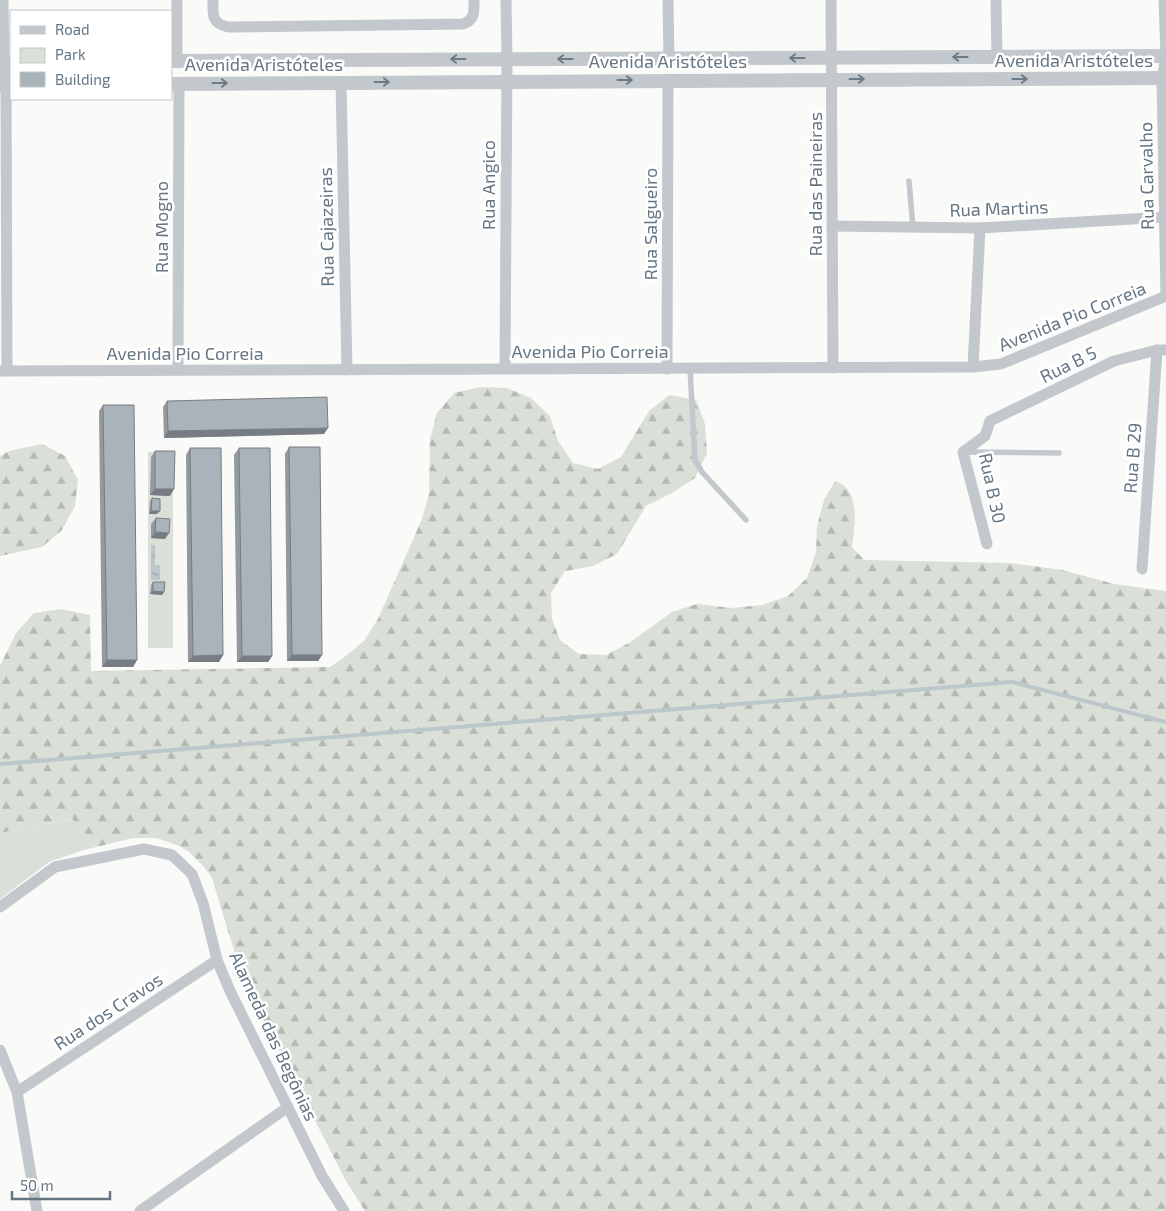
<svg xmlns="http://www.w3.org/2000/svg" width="1166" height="1211" font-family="'Exo 2',sans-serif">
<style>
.forest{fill:url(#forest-firs)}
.park{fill:#dadfd7}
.water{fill:url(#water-ripples)}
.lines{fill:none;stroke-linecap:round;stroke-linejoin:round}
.stream{stroke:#bbc7cb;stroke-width:4}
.service{stroke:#c3c8cc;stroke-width:5.5}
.minor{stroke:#c3c8cc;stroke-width:11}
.tertiary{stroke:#c3c8cc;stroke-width:14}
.wall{fill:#929a9f}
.shaded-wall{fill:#777d82}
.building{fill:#aab3b9;stroke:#777d82}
.oneway{stroke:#6a7a87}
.labels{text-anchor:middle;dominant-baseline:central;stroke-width:5;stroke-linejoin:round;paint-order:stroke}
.street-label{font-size:18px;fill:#657683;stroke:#fff}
</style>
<defs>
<pattern id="forest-firs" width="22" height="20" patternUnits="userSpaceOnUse" patternTransform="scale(1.25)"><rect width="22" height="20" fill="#dadfd7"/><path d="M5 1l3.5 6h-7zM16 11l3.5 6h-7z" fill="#b4b9b4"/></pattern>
<pattern id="water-ripples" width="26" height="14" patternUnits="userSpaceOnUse" patternTransform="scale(1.25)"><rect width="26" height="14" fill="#bbc7cb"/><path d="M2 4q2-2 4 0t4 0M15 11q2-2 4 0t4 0" fill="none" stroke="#9ca6aa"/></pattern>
</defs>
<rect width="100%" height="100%" fill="#fafaf8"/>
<g class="forest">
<path d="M480,387L507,388L531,398L550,416L558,441L573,463L598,469L621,457L649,411L669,395L696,400L705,424L707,453L695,478L672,493L646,506L617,554L593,566L565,571L551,593L552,619L560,640L579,654L606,655L629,643L672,612L697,604L732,608L762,605L788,596L807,578L816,552L817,526L824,500L835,481C861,489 855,525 852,547L864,560L1010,563L1062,570L1114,584L1166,591V1211H365L346,1181L243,980L212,878L205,868L188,851L177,845L156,838H133L84,850L72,819L0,833V666L16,633L34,613L61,609L90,615L91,671L330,667L342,659L364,641L378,619L422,519L429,493L430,439L437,413L454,393Z"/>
<path d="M42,444L65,456L78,480L75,506L62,530L42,547L0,556V456L9,451Z"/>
</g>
<g class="park">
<rect x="148" y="452" width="25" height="196"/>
<path d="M73,819L84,850L49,862L0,899V833Z"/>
</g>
<path class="water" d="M151,545H155V565H160V580H151Z"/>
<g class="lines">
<path class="stream" d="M0,764L1012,682L1166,722"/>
<g class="service">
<path d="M909,181L913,227"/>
<path d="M690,368L695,460L702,472L746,520"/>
<path d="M966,452L1059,453"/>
</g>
<g class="minor">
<path d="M3,0L4,62L6,85L7,371"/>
<path d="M213,0C213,15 211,23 228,27L463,24C475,20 474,11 474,0"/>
<path d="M668,0L669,59"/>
<path d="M831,0L833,368"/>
<path d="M996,0L997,57"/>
<path d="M1164,0L1166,56"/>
<path d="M177,61V0"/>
<path d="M341,83L347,370"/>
<path d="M832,226L980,228L1166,217"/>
<path d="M1166,296L1162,78L1166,57"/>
<path d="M973,367L980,228"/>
<path d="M505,369L507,59L506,0"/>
<path d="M667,369L668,80"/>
<path d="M178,370L179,84"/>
<path d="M0,371L973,367L1001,364L1166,296"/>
<path d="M987,544L963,452L985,436L990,421L1114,361L1157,350H1166"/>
<path d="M1142,569L1157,350"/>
<path d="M0,907L55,867L144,849L172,855L192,874L203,903L217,960L230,991L322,1176L344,1211"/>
<path d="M0,1050L17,1092L37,1211"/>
<path d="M17,1092L217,960"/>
<path d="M140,1211L288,1107"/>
</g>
<g class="tertiary">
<path d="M171,61L1166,56"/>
<path d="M0,62H11"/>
<path d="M171,84L1166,78"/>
<path d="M0,85H11"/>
</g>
</g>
<g class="wall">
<path d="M167,401L324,434L164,438L163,407Z"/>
<path d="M103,405L137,660L133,667H102L99,411Z"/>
<path d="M289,447L322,655L318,661H287L285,454Z"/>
<path d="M190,448L223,655L219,662H188L186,455Z"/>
<path d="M239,448L272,656L268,662H237L234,455Z"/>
<path d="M155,451L170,496L150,495L151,457Z"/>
<path d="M152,498L157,514H149L150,501Z"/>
<path d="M156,518L165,539L151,538V524Z"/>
<path d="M153,582L164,592L162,595L150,594L151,585Z"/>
</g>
<g class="shaded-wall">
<path d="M328,428L324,434L164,438L168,431Z"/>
<path d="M155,489H174L170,496L150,495Z"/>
<path d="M151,511H160L157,514H149Z"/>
<path d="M155,532L169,533L165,539L151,538Z"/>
<path d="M153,591L164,592L162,595L150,594Z"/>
<path d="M223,655L219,662H188L193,656Z"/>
<path d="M292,655H322L318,661H287Z"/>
<path d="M242,656H272L268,662H237Z"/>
<path d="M107,660H137L133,667H102Z"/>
</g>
<g class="building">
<path d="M327,397L328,428L168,431L167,401Z"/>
<path d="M103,405H134L137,660H107Z"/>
<path d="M289,447H320L322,655H292Z"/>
<path d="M190,448H221L223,655L193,656Z"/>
<path d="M239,448H270L272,656H242Z"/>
<path d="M155,451H175L174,489H155Z"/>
<path d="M152,498L160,499V511H151Z"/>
<path d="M156,518L170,519L169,533L155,532Z"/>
<path d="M153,582H165L164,592L153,591Z"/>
</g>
<defs><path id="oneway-shaft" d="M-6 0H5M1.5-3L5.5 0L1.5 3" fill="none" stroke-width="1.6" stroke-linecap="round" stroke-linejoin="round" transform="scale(1.25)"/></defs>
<g class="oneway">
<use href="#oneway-shaft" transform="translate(960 57) rotate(180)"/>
<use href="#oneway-shaft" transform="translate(797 58) rotate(180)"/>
<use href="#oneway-shaft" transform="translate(458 59) rotate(180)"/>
<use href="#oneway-shaft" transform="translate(565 59) rotate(180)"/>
<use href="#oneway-shaft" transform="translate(857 79)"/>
<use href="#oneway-shaft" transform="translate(1020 79)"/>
<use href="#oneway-shaft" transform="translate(625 80)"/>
<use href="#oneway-shaft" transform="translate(382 82)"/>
<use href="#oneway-shaft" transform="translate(220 83)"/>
</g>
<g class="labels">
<g class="street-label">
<text x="1074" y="60">Avenida Aristóteles</text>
<text x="668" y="61">Avenida Aristóteles</text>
<text x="264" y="64">Avenida Aristóteles</text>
<text transform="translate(1146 176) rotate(-91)">Rua Carvalho</text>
<text transform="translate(815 184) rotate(-90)">Rua das Paineiras</text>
<text transform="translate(488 185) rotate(-90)">Rua Angico</text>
<text transform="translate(999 208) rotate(-2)">Rua Martins</text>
<text transform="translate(650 224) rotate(-90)">Rua Salgueiro</text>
<text transform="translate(161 227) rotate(-90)">Rua Mogno</text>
<text transform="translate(326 227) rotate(-91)">Rua Cajazeiras</text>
<text transform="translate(1072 316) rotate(-22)">Avenida Pio Correia</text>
<text x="590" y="351">Avenida Pio Correia</text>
<text x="185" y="353">Avenida Pio Correia</text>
<text transform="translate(1068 364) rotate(-26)">Rua B 5</text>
<text transform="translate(1132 458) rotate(-86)">Rua B 29</text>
<text transform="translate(993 488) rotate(78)">Rua B 30</text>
<text transform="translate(108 1011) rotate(-33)">Rua dos Cravos</text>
<text transform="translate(274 1036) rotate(65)">Alameda das Begônias</text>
</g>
</g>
<rect x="10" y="10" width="162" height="90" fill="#ffffff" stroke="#c1c8cd"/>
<rect x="20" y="26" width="25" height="8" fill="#c3c8cc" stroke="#c1c8cd"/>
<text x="55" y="35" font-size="15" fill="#657683">Road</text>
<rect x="20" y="48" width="25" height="15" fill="#dadfd7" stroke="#c1c8cd"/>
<text x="55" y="60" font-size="15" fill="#657683">Park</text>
<rect x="20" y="72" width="25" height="15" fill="#aab3b9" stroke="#c1c8cd"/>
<text x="55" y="85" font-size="15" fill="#657683">Building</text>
<path d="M12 1191v8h98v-8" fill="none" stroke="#657683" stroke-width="2.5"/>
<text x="20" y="1191" font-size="15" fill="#657683" stroke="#ffffff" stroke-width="4" paint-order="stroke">50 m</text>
</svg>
